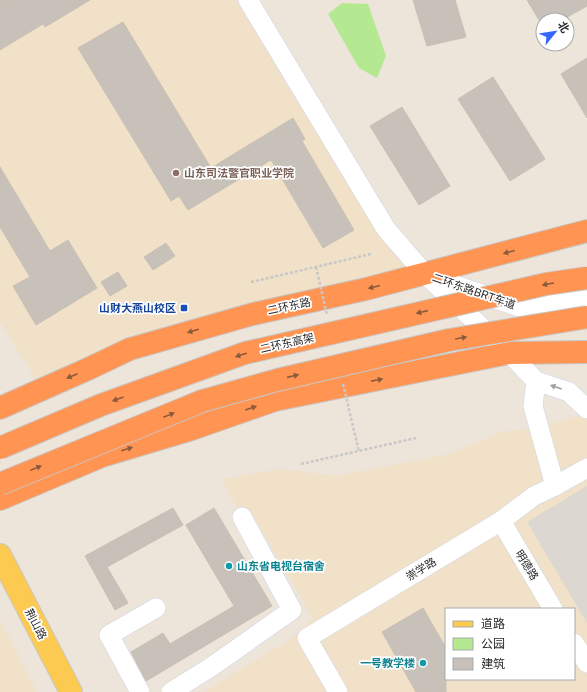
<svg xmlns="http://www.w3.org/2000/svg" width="587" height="692" font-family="'Public Sans','Noto Sans SC',sans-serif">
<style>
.education{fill:#f0e1c8;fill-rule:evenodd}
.green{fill:#b4e991}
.plaza{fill:#ddd7d1}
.building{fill:#c8c1ba;stroke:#c8c0b4}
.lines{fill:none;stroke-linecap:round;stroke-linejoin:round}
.minor-casing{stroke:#cfd4e4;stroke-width:20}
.major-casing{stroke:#c8c8c8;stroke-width:24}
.highway-casing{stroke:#c8c8c8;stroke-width:24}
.path{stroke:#c8c8c8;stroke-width:2.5;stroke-dasharray:3 2;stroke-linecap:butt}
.minor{stroke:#fff;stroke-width:19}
.major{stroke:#fcca50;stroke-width:22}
.highway{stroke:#ff9453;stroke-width:22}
.highway-bridge-casing{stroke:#c8c8c8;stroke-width:24;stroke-linecap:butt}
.path-bridge{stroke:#c8c8c8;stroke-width:2.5;stroke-dasharray:3 2;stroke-linecap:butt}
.highway-bridge{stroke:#ff9453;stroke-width:22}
.oneway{fill:#8a5a3c}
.oneway2{fill:#9f9f9f}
.education-dot{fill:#8d6e63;stroke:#fff;stroke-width:1.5}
.transit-dot{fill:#1a4fb4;stroke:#fff;stroke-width:1.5}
.culture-dot{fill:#0f9aa8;stroke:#fff;stroke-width:1.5}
.labels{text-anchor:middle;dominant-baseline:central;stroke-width:3.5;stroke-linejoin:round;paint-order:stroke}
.education-label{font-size:11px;font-weight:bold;fill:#785e54;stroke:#fff;text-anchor:start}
.street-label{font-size:11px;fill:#2a2a2a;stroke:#fff}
.transit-label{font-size:11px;font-weight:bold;fill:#164399;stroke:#fff;text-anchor:end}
.culture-label{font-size:11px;font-weight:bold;fill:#0d838f;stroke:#fff;text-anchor:start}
</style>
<rect width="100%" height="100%" fill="#ede4da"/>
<g class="education">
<path d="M0,0H248L425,274L130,349L42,389L0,322Z"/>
<path d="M587,413V692H204L300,633L313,618L253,516L238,509L222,479L281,469L336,476L450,454L501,432L539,427ZM446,609H574V679H446Z"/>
<path d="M0,619L32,682L37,692H0Z"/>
</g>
<path class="green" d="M342,3L368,4L386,56L377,78L359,68L328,14Z"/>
<path class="plaza" d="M587,486V623L527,522Z"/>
<g class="building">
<path d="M0,0H90L45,27L43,24L0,50Z"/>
<path d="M413,0H455L466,37L427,46Z"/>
<path d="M527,0H587V6L562,20H539Z"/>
<path d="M123,22L211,168L293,118L305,139L302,141L354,230L323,248L271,160L188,210L179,196L171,201L78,48Z"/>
<path d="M587,58V118L561,74Z"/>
<path d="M493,77L545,159L510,181L458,99Z"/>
<path d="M402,107L450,186L419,205L370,126Z"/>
<path d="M0,167L50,251L68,240L97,288L36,325L13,286L30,277L0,227Z"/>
<path d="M166,243L175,256L153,270L144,257Z"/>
<path d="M118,272L127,286L110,296L101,282Z"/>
<path d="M173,508L183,525L107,567L128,603L115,610L85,556Z"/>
<path d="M214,508L272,606L146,681L131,652L163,633L170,644L234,606L186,525Z"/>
<path d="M423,608L446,648V692H416L382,632Z"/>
</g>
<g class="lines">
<g class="minor-casing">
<g id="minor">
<path d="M248,0L386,229L425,274L509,353L536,381"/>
<path d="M432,277L522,308L587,299"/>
<path d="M555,486L533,406L536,381L569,392L587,409"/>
<path d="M501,521L553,609"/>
<path d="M574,643L587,663"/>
<path d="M140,692L109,635L156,608"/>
<path d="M171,692L211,667L292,610L242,517"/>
<path d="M338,692L307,638L501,521L534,496L555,486L587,468"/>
</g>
</g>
<g class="major-casing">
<path id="major" d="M0,555L71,692"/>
</g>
<g class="highway-casing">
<g id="highway">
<path d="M0,408L88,369L130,349L253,314L366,289L587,231"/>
<path d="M0,499L102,456L189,430L275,400L509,353L587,352"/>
</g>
</g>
<g class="path">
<path d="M251,282L371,254"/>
<path d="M301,464L416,438"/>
</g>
<use href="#minor" class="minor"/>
<use href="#major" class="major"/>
<use href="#highway" class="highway"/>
<g class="highway-bridge-casing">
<g id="highway-bridge">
<path d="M0,448L101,405L245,353L546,284L587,278"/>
<path d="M0,484L202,401L277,380L449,340L587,317"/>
</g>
</g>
<g class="path-bridge">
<path d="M316,267L327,315"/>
<path d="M343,384L359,452"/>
</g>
<use href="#highway-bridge" class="highway-bridge"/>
</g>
<defs><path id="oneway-solid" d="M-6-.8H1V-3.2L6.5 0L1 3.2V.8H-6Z"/></defs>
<g class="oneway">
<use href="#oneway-solid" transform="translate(509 252) rotate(165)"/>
<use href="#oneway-solid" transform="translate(548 284) rotate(170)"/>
<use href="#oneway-solid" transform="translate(374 287) rotate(166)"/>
<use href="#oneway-solid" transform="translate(422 312) rotate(167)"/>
<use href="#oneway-solid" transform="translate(193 331) rotate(164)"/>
<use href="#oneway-solid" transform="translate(461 338) rotate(-10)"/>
<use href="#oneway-solid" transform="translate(241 355) rotate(162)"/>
<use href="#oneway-solid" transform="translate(72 376) rotate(157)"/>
<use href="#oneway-solid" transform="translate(293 376) rotate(-13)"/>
<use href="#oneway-solid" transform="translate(377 380) rotate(-11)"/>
<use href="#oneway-solid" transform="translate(118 399) rotate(160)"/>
<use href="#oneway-solid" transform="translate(251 408) rotate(-19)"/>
<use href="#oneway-solid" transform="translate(169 415) rotate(-22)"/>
<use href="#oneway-solid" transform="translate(127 449) rotate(-17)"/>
<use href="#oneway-solid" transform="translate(36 468) rotate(-22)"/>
</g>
<use class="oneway2" href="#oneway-solid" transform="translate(556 387) rotate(-161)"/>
<circle class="education-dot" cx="176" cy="173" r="4"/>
<rect class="transit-dot" x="180" y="304" width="8" height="8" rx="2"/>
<g class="culture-dot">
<circle cx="229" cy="566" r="4"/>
<circle cx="423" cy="663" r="4"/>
</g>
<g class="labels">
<g class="education-label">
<text x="184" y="173">山东司法警官职业学院</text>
</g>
<g class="street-label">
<text transform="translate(474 291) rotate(19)">二环东路BRT车道</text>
<text transform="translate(289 306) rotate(-12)">二环东路</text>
<text transform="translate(287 343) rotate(-13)">二环东高架</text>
<text transform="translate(527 565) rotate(59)">明德路</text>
<text transform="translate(421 569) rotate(-31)">崇学路</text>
<text transform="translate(36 624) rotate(62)">荆山路</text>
</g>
<g class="transit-label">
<text x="176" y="308">山财大燕山校区</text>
</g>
<g class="culture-label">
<text x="237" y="566">山东省电视台宿舍</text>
<text x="415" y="663" text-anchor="end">一号教学楼</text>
</g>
</g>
<rect x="445" y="608" width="130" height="72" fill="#ffffff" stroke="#aaaaaa"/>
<rect x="453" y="621" width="20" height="6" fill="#fcca50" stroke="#aaaaaa"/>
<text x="481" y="628" font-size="12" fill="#2a2a2a">道路</text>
<rect x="453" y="638" width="20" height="12" fill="#b4e991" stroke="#aaaaaa"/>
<text x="481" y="648" font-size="12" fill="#2a2a2a">公园</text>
<rect x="453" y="658" width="20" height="12" fill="#c8c1ba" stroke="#aaaaaa"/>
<text x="481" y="668" font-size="12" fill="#2a2a2a">建筑</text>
<g transform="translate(555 32) rotate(60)"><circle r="19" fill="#ffffff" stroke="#aaaaaa"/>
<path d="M0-3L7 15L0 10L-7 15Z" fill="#3566ff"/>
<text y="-6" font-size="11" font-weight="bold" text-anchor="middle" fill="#2a2a2a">北</text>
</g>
</svg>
